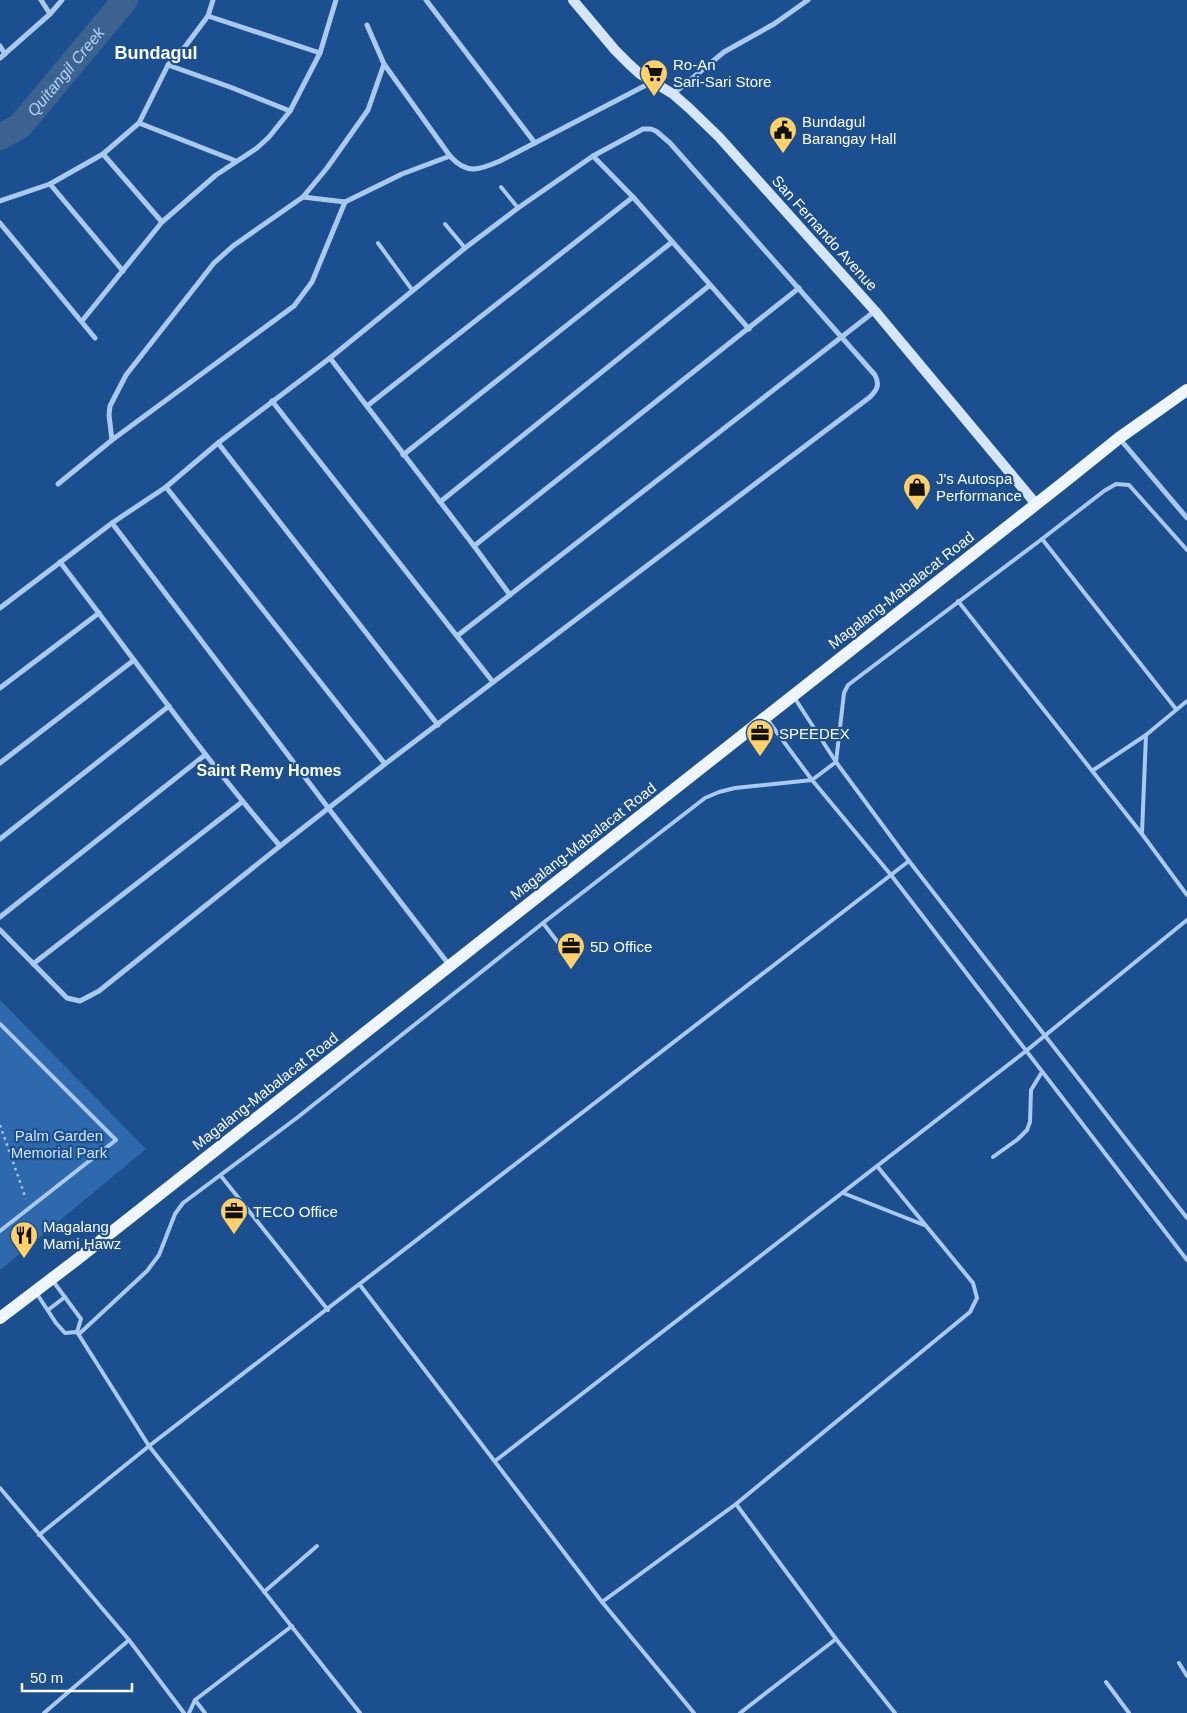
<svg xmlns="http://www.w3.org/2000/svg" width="1187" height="1713" font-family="Arial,sans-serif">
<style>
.green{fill:#2e69ad}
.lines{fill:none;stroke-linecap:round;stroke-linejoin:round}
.river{stroke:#3c6290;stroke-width:26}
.path{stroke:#a9c9ee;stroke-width:2.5;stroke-dasharray:2.5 4;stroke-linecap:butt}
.service{stroke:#a9c9ee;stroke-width:4}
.minor{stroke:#a9c9ee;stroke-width:5}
.secondary{stroke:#d6e6fa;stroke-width:10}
.primary{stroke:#f0f6ff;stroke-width:12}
.labels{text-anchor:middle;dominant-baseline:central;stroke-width:4.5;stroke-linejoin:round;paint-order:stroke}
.poi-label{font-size:15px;fill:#fff;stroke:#1b4f8f;text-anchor:start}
.street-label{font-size:15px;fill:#fff;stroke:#1b4f8f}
.park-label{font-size:15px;fill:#cfe3fa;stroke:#1b4f8f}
.water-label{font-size:16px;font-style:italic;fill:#b5d3f5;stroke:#1b4f8f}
.neighbourhood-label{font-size:16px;font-weight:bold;fill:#fff;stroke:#1b4f8f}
.quarter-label{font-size:18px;font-weight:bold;fill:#fff;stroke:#1b4f8f}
</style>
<rect width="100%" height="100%" fill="#1b4f8f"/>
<path class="green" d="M0,1000L146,1149L0,1270Z"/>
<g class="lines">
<path class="river" id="s1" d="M0,137L20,126L125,0"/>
<path class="path" d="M0,1125L26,1199"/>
<g class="service">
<path d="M501,187L518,208"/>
<path d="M445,224L465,248"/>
<path d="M378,243L413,291"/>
<path d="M958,601L1142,834L1187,895"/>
<path d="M794,697L836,762L909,861L1187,1218"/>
<path d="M1176,709L1042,539L1104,491L1116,484L1129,485L1187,550"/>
<path d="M767,719L812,780L891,875L1187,1260"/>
<path d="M1092,771L1146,735L1187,701"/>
<path d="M1142,833L1146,735"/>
<path d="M543,923L570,958"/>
<path d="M0,1024L116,1140L0,1231"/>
<path d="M993,1157L1018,1139L1027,1130L1030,1122L1031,1090L1042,1072"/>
<path d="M221,1176L328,1310"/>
<path d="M843,1193L924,1225"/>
<path d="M53,1281L81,1319L77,1332L149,1446L360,1713"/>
<path d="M360,1285L602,1602L694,1713"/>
<path d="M37,1294L56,1323L65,1333L77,1332"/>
<path d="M48,1310L65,1297"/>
<path d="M79,1334L147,1271L159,1255L175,1214L183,1203L298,1117L543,923L705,798L719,792L735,788L812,780L836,762L844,693L848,685L1042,539"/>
<path d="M495,1461L1026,1051L1187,920"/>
<path d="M0,1488L129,1640L184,1713"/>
<path d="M736,1504L836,1639L895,1713"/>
<path d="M39,1535L149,1446L909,861"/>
<path d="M264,1592L317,1546"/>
<path d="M602,1602L736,1504L970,1312L977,1298L973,1283L877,1166"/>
<path d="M1179,1663L1187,1676"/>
<path d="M1106,1682L1129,1713"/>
<path d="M195,1700L205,1713"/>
<path d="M44,1713L129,1640"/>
<path d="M189,1713L195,1700L292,1626"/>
<path d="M740,1713L836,1639"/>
</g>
<g class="minor">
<path d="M41,0L50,14"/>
<path d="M426,0L535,143"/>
<path d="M208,16L320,53"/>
<path d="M367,25L384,64L450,156C467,175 479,170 500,161L652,82"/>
<path d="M0,46L5,54"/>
<path d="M0,58L50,14L62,0"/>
<path d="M168,65L230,87L290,111"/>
<path d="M673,94L724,52L774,24L808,0"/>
<path d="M139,123L236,161"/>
<path d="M103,154L162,222"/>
<path d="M593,156L633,197L749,329"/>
<path d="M50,184L123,271"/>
<path d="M303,197L345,202"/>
<path d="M0,201L50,184L103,154L139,123L168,65L184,48L208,16L213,0"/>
<path d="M0,223L95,338"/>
<path d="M82,321L162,222L216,175L257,148L269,137L290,111L320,53L336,0"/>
<path d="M330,358L474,546L510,595"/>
<path d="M272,401L493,682"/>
<path d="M367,406L633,197"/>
<path d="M1119,438L1187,518"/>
<path d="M112,440L109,415L110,406L126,375L214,263L233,246L303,197L327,168L368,110L384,64"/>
<path d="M218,443L438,725"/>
<path d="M403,455L672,242"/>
<path d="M58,484L112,440L294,306L312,282L345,202L402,174L450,156"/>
<path d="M166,487L385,764"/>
<path d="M440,502L710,285"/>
<path d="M112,523L329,809L450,966"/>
<path d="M474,546L799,288"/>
<path d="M60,562C133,657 202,755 280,846"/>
<path d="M0,608L112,523L166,487L218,443L330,358L465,248L518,208L593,156L643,129H651L656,131L670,143L875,375C880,385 877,390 870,397L385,764L280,846L99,991L80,1001L67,998L0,930"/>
<path d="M457,636L875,311"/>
<path d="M0,688L99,613"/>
<path d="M0,763L134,660"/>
<path d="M0,839L169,706"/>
<path d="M0,917L205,755"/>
<path d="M33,964L242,802"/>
</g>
<path class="secondary" d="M573,0L615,50L629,64L640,74L673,94L689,108L719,137L875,311L1036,504"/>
<path class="primary" d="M0,1318L75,1261L1063,483L1119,438L1187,390"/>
</g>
<defs>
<g id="supermarket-pin" transform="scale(1.4375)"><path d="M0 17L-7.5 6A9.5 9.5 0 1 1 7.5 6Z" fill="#ffd166" stroke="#1b4f8f"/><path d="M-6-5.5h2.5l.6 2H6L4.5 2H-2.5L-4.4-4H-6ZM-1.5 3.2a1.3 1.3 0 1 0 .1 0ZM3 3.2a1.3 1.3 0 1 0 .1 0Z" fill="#111"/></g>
<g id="civic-pin" transform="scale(1.4375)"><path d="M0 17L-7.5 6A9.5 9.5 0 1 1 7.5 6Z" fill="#ffd166" stroke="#1b4f8f"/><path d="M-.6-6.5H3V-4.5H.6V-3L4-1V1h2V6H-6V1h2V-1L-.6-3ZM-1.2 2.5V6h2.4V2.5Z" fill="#111"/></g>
<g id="shop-pin" transform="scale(1.4375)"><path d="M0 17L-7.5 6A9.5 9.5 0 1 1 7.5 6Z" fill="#ffd166" stroke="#1b4f8f"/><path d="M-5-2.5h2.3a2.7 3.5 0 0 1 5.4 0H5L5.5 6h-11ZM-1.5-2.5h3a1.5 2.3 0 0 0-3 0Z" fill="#111"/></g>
<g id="office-pin" transform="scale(1.4375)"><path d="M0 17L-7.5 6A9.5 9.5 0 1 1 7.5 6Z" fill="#ffd166" stroke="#1b4f8f"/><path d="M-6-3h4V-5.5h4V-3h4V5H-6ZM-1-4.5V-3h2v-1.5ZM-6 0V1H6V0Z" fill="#111"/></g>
<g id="restaurant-pin" transform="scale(1.4375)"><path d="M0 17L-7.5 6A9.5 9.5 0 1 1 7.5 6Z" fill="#ffd166" stroke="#1b4f8f"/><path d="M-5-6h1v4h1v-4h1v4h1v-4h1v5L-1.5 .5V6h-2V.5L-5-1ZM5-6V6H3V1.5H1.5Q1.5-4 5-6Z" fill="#111"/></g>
</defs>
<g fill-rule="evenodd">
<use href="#supermarket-pin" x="654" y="73"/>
<use href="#civic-pin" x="783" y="130"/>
<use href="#shop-pin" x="917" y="487"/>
<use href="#office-pin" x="760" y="733"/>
<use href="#office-pin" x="571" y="946"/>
<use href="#office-pin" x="234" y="1211"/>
<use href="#restaurant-pin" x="24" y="1235"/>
</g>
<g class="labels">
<g class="poi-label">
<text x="673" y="64">Ro-An<tspan x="673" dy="17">Sari-Sari Store</tspan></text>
<text x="802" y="121">Bundagul<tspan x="802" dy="17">Barangay Hall</tspan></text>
<text x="936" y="478">J's Autospa<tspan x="936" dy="17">Performance</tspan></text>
<text x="779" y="733">SPEEDEX</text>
<text x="590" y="946">5D Office</text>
<text x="253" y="1211">TECO Office</text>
<text x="43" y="1226">Magalang<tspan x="43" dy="17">Mami Hawz</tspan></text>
</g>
<g class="street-label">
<text transform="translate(825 233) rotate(48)">San Fernando Avenue</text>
<text transform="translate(901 590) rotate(-38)">Magalang-Mabalacat Road</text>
<text transform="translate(583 841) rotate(-38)">Magalang-Mabalacat Road</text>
<text transform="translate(265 1091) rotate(-38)">Magalang-Mabalacat Road</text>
</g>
<g class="park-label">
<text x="59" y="1135">Palm Garden<tspan x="59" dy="17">Memorial Park</tspan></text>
</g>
<g class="water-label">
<text stroke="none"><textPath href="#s1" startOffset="94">Quitangil Creek</textPath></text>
</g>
<g class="neighbourhood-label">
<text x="269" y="770">Saint Remy Homes</text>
</g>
<g class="quarter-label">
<text x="156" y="53">Bundagul</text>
</g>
</g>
<path d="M22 1683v8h110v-8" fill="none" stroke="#ffffff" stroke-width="2.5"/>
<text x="30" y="1683" font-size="15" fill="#ffffff" stroke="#1b4f8f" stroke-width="4" paint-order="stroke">50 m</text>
</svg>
